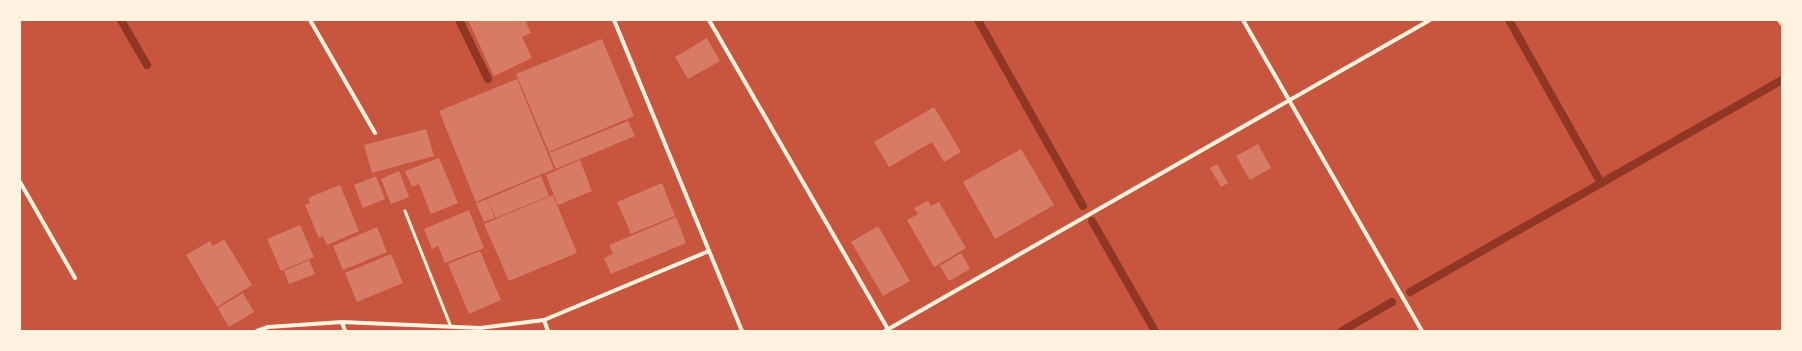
<svg xmlns="http://www.w3.org/2000/svg" width="1802" height="351" font-family="Overpass,sans-serif">
<style>
.lines{fill:none;stroke-linecap:round;stroke-linejoin:round}
.stream{stroke:#8f3625;stroke-width:8}
.building{fill:#d67c66}
.service{stroke:#fff3e0;stroke-width:3}
.minor{stroke:#fff3e0;stroke-width:4}
</style>
<rect width="100%" height="100%" fill="#c8553d"/>
<g class="lines">
<g class="stream">
<path d="M121,20L147,65"/>
<path d="M459,20L488,79"/>
<path d="M978,20L1083,206"/>
<path d="M1509,20L1601,183"/>
<path d="M1092,221L1155,331"/>
<path d="M1410,292L1782,80"/>
<path d="M1342,331L1392,302"/>
</g>
</g>
<g class="building">
<path d="M468,20H525L531,33L522,37L532,58L494,76Z"/>
<path d="M707,38L720,61L688,79L675,57Z"/>
<path d="M602,39L634,116L549,152L516,74Z"/>
<path d="M517,79L554,169L476,202L439,111Z"/>
<path d="M934,107L961,152L944,162L932,142L889,167L874,142Z"/>
<path d="M628,121L635,136L556,169L549,153Z"/>
<path d="M426,129L434,156L372,173L364,145Z"/>
<path d="M1258,144L1271,168L1250,180L1236,156Z"/>
<path d="M1021,149L1054,205L995,239L963,182Z"/>
<path d="M439,158L458,203L431,214L419,184L412,187L405,171Z"/>
<path d="M580,160L592,191L558,205L546,175Z"/>
<path d="M1217,164L1228,183L1221,187L1210,168Z"/>
<path d="M399,171L409,197L391,204L381,179Z"/>
<path d="M376,176L385,199L363,208L354,185Z"/>
<path d="M541,176L549,196L496,218L487,199Z"/>
<path d="M662,183L675,216L631,234L617,202Z"/>
<path d="M340,185L359,231L327,245L323,236L319,238L305,205L310,203L308,198Z"/>
<path d="M553,195L577,253L509,281L484,224Z"/>
<path d="M487,199L495,218L484,222L476,203Z"/>
<path d="M928,201L931,206L939,202L966,248L934,267L907,220L918,214L914,208Z"/>
<path d="M469,210L484,248L445,263L438,246L432,249L424,229Z"/>
<path d="M676,217L686,243L611,274L604,258L613,254L618,264L609,245Z"/>
<path d="M300,225L314,257L281,271L267,239Z"/>
<path d="M878,226L910,281L883,296L851,242Z"/>
<path d="M377,227L387,252L343,270L333,246Z"/>
<path d="M224,239L252,285L217,307L186,255L210,241L213,246Z"/>
<path d="M480,251L501,300L469,314L448,264Z"/>
<path d="M961,253L970,269L949,281L940,266Z"/>
<path d="M391,254L403,283L357,302L345,273Z"/>
<path d="M309,260L315,274L289,284L284,271Z"/>
<path d="M243,293L254,312L229,327L218,308Z"/>
</g>
<g class="lines">
<path class="service" d="M405,211L451,327"/>
<g class="minor">
<path d="M310,20L375,133"/>
<path d="M614,20L742,331"/>
<path d="M709,20L889,331"/>
<path d="M1243,20L1422,331"/>
<path d="M1779,20L1782,24"/>
<path d="M20,182L75,278"/>
<path d="M544,320L548,331"/>
<path d="M342,322L345,331"/>
<path d="M257,331L268,327L342,322L480,328L544,320L709,251"/>
<path d="M885,331L1430,20"/>
</g>
</g>
<rect width="1802" height="351" fill="none" stroke="#fff3e0" stroke-width="42"/>
</svg>
